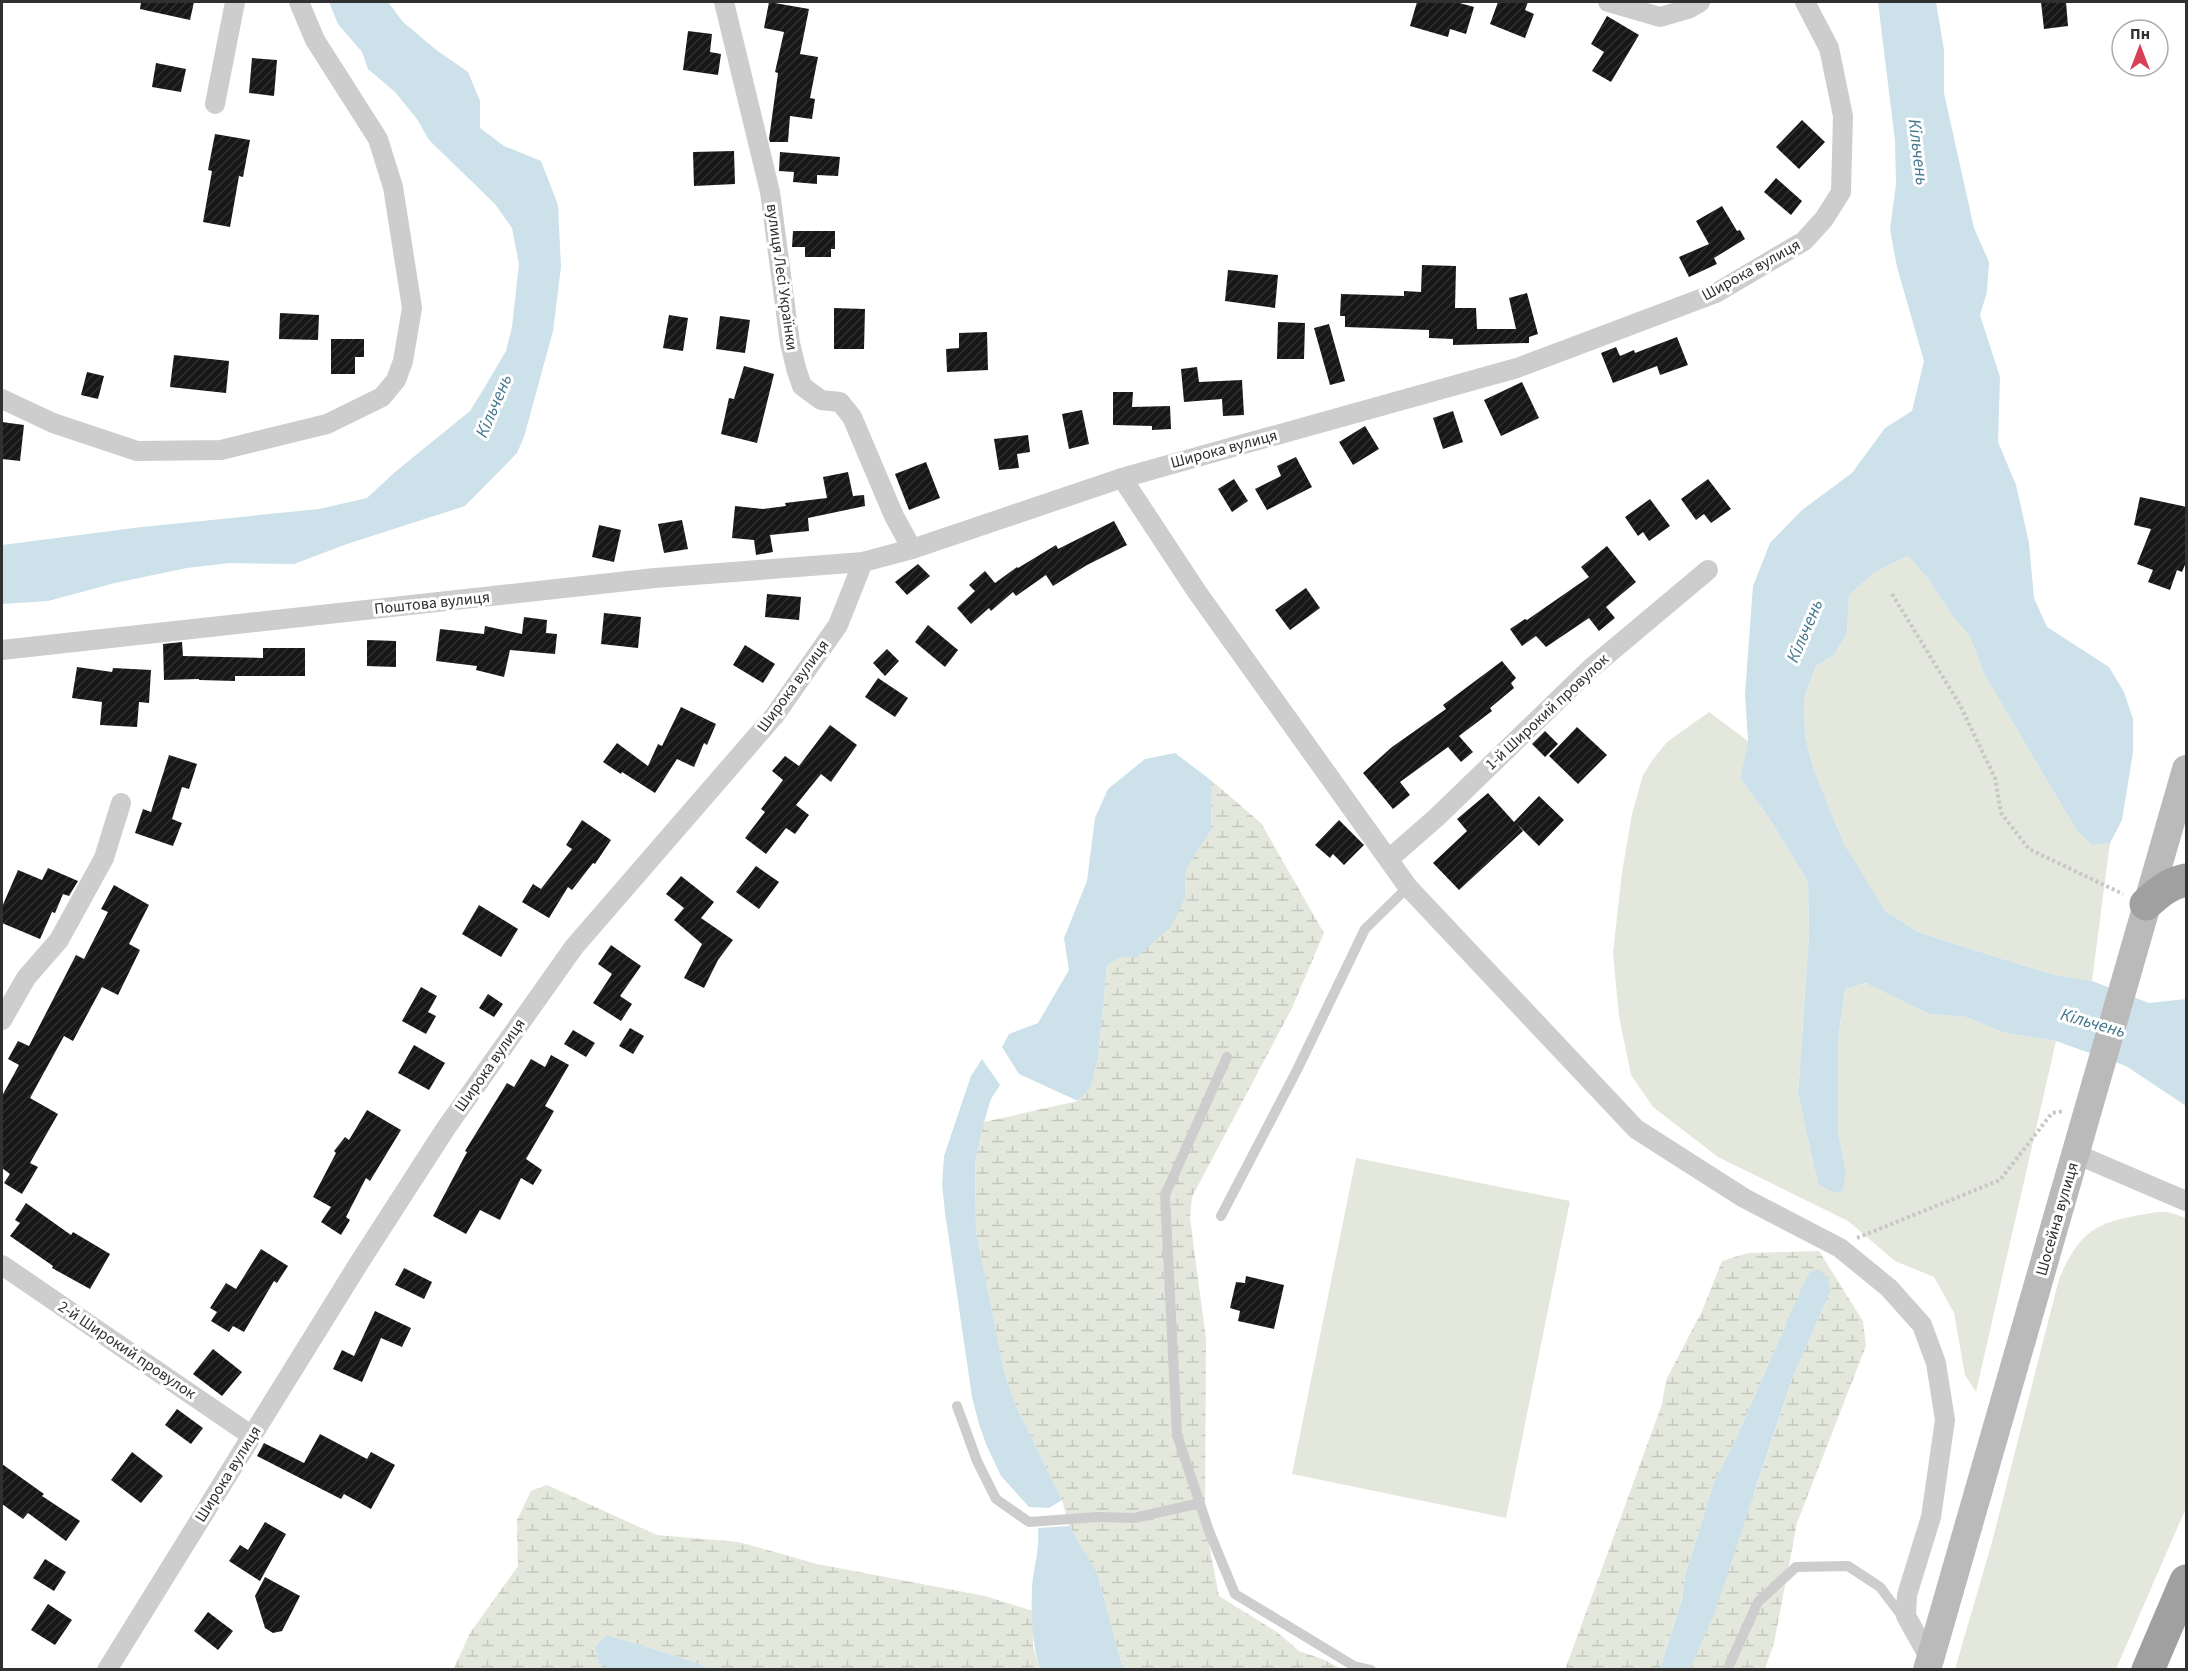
<svg xmlns="http://www.w3.org/2000/svg" width="2188" height="1671" font-family="'Source Sans 3',sans-serif">
<style>
.grass{fill:#e4e8dc}
.wetland{fill:url(#wetland-marsh)}
.water{fill:#cce1ea}
.building{fill:url(#building-hatch)}
.lines{fill:none;stroke-linecap:round;stroke-linejoin:round}
.path{stroke:#c7c7c7;stroke-width:4;stroke-dasharray:3 3;stroke-linecap:butt}
.service{stroke:#cdcdcd;stroke-width:10}
.minor{stroke:#cdcdcd;stroke-width:20}
.secondary{stroke:#bababa;stroke-width:28}
.trunk{stroke:#a0a0a0;stroke-width:33}
.labels{text-anchor:middle;dominant-baseline:central;stroke-width:6;stroke-linejoin:round;paint-order:stroke}
.street-label{font-size:16px;fill:#303030;stroke:#fff}
.water-label{font-size:18px;font-style:italic;fill:#43768c;stroke:#fff}
</style>
<defs>
<pattern id="wetland-marsh" width="20" height="14" patternUnits="userSpaceOnUse" patternTransform="scale(1.5)"><rect width="20" height="14" fill="#e4e8dc"/><path d="M1 5h8M5 5V1M11 12h8M15 12V8" fill="none" stroke="#c4c7bd"/></pattern>
<pattern id="building-hatch" width="6" height="6" patternUnits="userSpaceOnUse" patternTransform="scale(1.5)"><rect width="6" height="6" fill="#171717"/><path d="M-1 1l2-2M0 6l6-6M5 7l2-2" fill="none" stroke="#303030"/></pattern>
</defs>
<rect width="100%" height="100%" fill="#fff"/>
<g class="grass">
<path d="M1908,556L1929,580L1952,615L1970,637L1984,674L2077,831L2092,845L2110,843L2092,981L2051,974L1920,933L1885,911L1869,888L1844,844L1814,770L1805,736L1804,698L1816,666L1834,655L1847,633L1849,595L1875,572Z"/>
<path d="M1709,712L1748,741L1740,778L1769,818L1808,882L1809,935L1798,1094L1818,1184L1846,1173L1838,1131V1040L1845,989L1867,983L1929,1014L1966,1017L2005,1033L2056,1041L1976,1392L1965,1375L1954,1313L1934,1277L1895,1261L1848,1221L1718,1157L1653,1107L1631,1075L1619,1016L1613,953L1622,872L1632,814L1643,775L1654,758L1667,742Z"/>
<path d="M1356,1158L1570,1201L1506,1518L1292,1474Z"/>
<path d="M2157,1212H2168L2186,1218V1508L2116,1669H1955L1992,1542L2059,1279C2084,1223 2101,1222 2157,1212Z"/>
</g>
<g class="wetland">
<path d="M1212,781L1261,823L1324,933L1292,1008L1192,1197L1190,1218L1206,1339L1205,1523L1219,1596L1277,1632L1299,1651L1325,1660L1341,1669H1123L1097,1572L1069,1526L1062,1500L1015,1404L1004,1371L976,1231L975,1163L984,1122L1078,1101L1090,1089L1098,1059L1107,965L1120,957L1185,898L1186,869L1211,829Z"/>
<path d="M1819,1251L1863,1321L1866,1346L1797,1523L1774,1643L1765,1669H1690L1757,1486L1792,1379L1831,1290L1788,1319L1738,1434L1714,1482L1685,1576L1682,1598L1660,1669L1565,1670L1662,1404L1666,1380L1702,1311L1722,1261L1748,1253Z"/>
<path d="M547,1485L657,1535L739,1542L817,1564L985,1596L1033,1611V1647L1040,1669H711L686,1659L607,1635L595,1646L599,1663L616,1669L453,1670L470,1633L518,1566L517,1520L531,1491Z"/>
</g>
<g class="water">
<path d="M329,2H388L403,22L435,49L468,72L480,101V128L504,146L541,161L558,205L561,267L553,331L524,437L517,453L465,506L347,544L294,564L230,563L187,568L115,583L48,601L2,604V545L142,527L319,509L367,498L395,472L470,411L483,390L506,351L512,327L519,264L512,228L495,204L429,140L417,119L395,92L368,69L362,52L338,24Z"/>
<path d="M1878,2H1936L1944,50V93L1974,228L1989,262L1987,292L1980,315L2000,377L1998,442L2016,485L2029,543L2034,598L2047,627L2109,667L2124,692L2133,719V752L2122,820L2110,843L2092,845L2077,831L1984,674L1970,637L1952,615L1929,580L1908,556L1875,572L1849,595L1847,633L1834,655L1816,666L1804,698L1805,736L1814,770L1844,844L1885,911L1920,933L2051,974L2092,981L2149,1003L2186,999V1106L2126,1066L2056,1041L2005,1033L1966,1017L1929,1014L1866,983L1845,989L1838,1040V1131L1846,1173L1842,1191L1833,1192L1818,1184L1798,1094L1809,935L1808,882L1769,818L1740,778L1748,741L1745,694L1753,586L1770,543L1802,510L1852,473L1885,428L1912,411L1924,361L1897,267L1890,229L1896,184L1895,141Z"/>
<path d="M1175,753L1212,781L1211,830L1186,869L1185,898L1171,927L1136,958L1120,957L1107,965L1098,1059L1090,1089L1078,1101L1019,1074L1002,1047L1009,1034L1038,1023L1069,970L1064,938L1087,881L1095,818L1108,789L1145,759Z"/>
<path d="M982,1059L1000,1085L991,1099L984,1122L975,1163L976,1231L1004,1371L1015,1404L1062,1500L1049,1508L1029,1507L1001,1476L986,1444L979,1424L972,1397L945,1212L942,1185L944,1156L971,1076Z"/>
<path d="M1819,1269L1827,1277L1831,1290L1792,1379L1715,1612L1690,1669H1660L1682,1599L1685,1576L1714,1482L1738,1434L1803,1285L1810,1272Z"/>
<path d="M1069,1526L1097,1572L1123,1669H1040C1032,1644 1031,1616 1032,1589C1033,1567 1040,1553 1038,1528Z"/>
<path d="M607,1635L686,1659L711,1669L616,1670L599,1664L595,1646Z"/>
</g>
<g class="building">
<path d="M141,2H194L190,20L140,9Z"/>
<path d="M769,2L809,9L800,54L818,57L810,98L815,99L812,119L790,116L788,142H770L769,139L778,73L775,72L784,32L764,28Z"/>
<path d="M1417,2H1456L1474,7L1466,34L1450,29L1448,37L1410,26Z"/>
<path d="M1498,2H1528L1525,10L1534,14L1525,38L1490,24Z"/>
<path d="M2041,2H2066L2068,26L2044,29Z"/>
<path d="M1607,16L1639,35L1611,82L1592,71L1604,52L1591,44Z"/>
<path d="M688,31L712,34L710,52L721,54L718,75L683,70Z"/>
<path d="M252,58L277,60L274,96L249,93Z"/>
<path d="M156,63L186,69L181,92L152,87Z"/>
<path d="M1802,120L1825,142L1799,169L1776,147Z"/>
<path d="M215,134L250,140L243,177L239,176L230,227L203,222L212,171L208,170Z"/>
<path d="M734,151L735,184L694,186L693,152Z"/>
<path d="M780,152L840,157L838,176L817,175V184L793,182L794,172L779,171Z"/>
<path d="M1776,178L1802,201L1791,215L1764,192Z"/>
<path d="M1722,206L1737,231L1740,230L1745,239L1714,258L1717,264L1689,277L1679,257L1709,244L1696,221Z"/>
<path d="M793,231H835V249H831V257H805V247H792Z"/>
<path d="M1422,265L1456,266L1455,308H1476L1477,329H1516L1509,298L1527,293L1538,334L1529,337V343L1453,345V339L1429,338V330L1345,327V316H1340L1341,294L1404,296V291L1421,292Z"/>
<path d="M1228,270L1278,275L1275,308L1225,301Z"/>
<path d="M834,308L865,309L864,349H834Z"/>
<path d="M280,313L319,315L318,340L279,339Z"/>
<path d="M669,315L688,318L683,351L663,348Z"/>
<path d="M720,316L750,320L745,353L716,349Z"/>
<path d="M1278,322L1305,323L1304,359H1277Z"/>
<path d="M1329,324L1345,381L1330,385L1314,328Z"/>
<path d="M987,332L988,370L947,372L946,349L959,348V333Z"/>
<path d="M1677,337L1688,365L1660,375L1657,366L1613,383L1601,353L1616,347L1620,356L1634,350L1635,353Z"/>
<path d="M331,339H364V357H355V374H331Z"/>
<path d="M174,355L229,361L226,393L170,387Z"/>
<path d="M744,366L774,374L757,443L721,434L729,398L734,399Z"/>
<path d="M1197,367L1199,382L1242,380L1244,415L1223,416L1222,399L1184,402L1181,369Z"/>
<path d="M87,372L104,376L98,399L81,395Z"/>
<path d="M1522,382L1539,418L1501,436L1484,400Z"/>
<path d="M1113,392H1133L1132,407L1170,406L1171,429L1152,430V426L1113,425Z"/>
<path d="M1082,410L1089,444L1069,449L1062,414Z"/>
<path d="M1453,411L1463,442L1443,449L1433,418Z"/>
<path d="M2,422L24,425L20,461L2,459Z"/>
<path d="M1365,426L1379,449L1353,465L1339,442Z"/>
<path d="M1028,435L1030,452L1017,454L1019,468L999,470L994,439Z"/>
<path d="M1296,457L1312,487L1267,510L1255,489L1281,476L1277,466Z"/>
<path d="M926,462L940,498L909,510L895,474Z"/>
<path d="M848,472L853,496L864,495L865,506L808,518L809,531L770,535L773,552L756,555L754,540L732,538L735,506L763,509L786,506L785,503L827,498L823,477Z"/>
<path d="M1234,479L1248,501L1232,512L1218,489Z"/>
<path d="M1708,479L1731,509L1711,523L1704,514L1696,520L1681,499Z"/>
<path d="M2140,497L2187,507V560L2182,572L2177,570L2170,590L2148,582L2153,570L2137,564L2151,529L2134,525Z"/>
<path d="M1650,499L1670,526L1649,541L1643,532L1638,536L1625,517Z"/>
<path d="M682,520L688,549L664,553L658,524Z"/>
<path d="M1114,521L1127,545L1087,565L1053,586L1046,575L1016,596L1013,592L991,611L989,608L971,624L957,608L975,591L969,585L985,571L995,583L1017,567L1018,568L1056,545L1058,549Z"/>
<path d="M599,525L621,530L614,562L592,557Z"/>
<path d="M1607,546L1636,582L1606,607L1615,618L1599,631L1589,618L1546,647L1536,636L1522,646L1510,629L1525,619L1527,620L1589,577L1581,567Z"/>
<path d="M918,564L930,576L907,595L895,582Z"/>
<path d="M1306,588L1320,608L1290,630L1275,610Z"/>
<path d="M767,594L801,597L799,620L765,617Z"/>
<path d="M604,613L641,617L638,648L601,644Z"/>
<path d="M524,617L547,620L546,633L557,634L555,654L510,650L504,677L476,670L477,666L436,661L440,629L484,634L485,626L522,634Z"/>
<path d="M928,625L958,650L945,667L915,642Z"/>
<path d="M367,640L396,641V667L367,666Z"/>
<path d="M182,642L183,656L263,658V648H305V676H235V681L199,680V679L164,680L163,644Z"/>
<path d="M745,645L775,664L763,683L733,665Z"/>
<path d="M887,649L899,661L885,676L873,663Z"/>
<path d="M1502,661L1516,678L1511,683L1514,688L1490,708L1492,711L1459,736L1473,752L1461,762L1448,747L1400,782L1410,795L1393,809L1363,773L1392,747L1446,709L1443,705Z"/>
<path d="M77,667L112,672L113,668L151,670L149,703L139,702L137,727L100,725L102,702L72,698Z"/>
<path d="M878,678L908,698L895,717L865,697Z"/>
<path d="M681,707L716,724L707,745L704,743L694,767L677,759L655,793L622,772L621,774L603,762L617,743L648,766L658,744L662,746Z"/>
<path d="M830,725L857,745L831,782L821,774L796,805L809,815L795,834L786,828L766,854L745,838L765,812L761,809L783,780L772,771L785,756L799,766Z"/>
<path d="M1577,727L1607,755L1578,784L1549,756Z"/>
<path d="M1545,731L1558,744L1545,757L1532,744Z"/>
<path d="M169,755L197,764L189,789L182,787L172,819L182,823L173,846L135,833L143,809L151,812Z"/>
<path d="M1488,793L1514,822L1539,796L1564,820L1539,846L1517,824L1523,831L1459,890L1433,863L1467,831L1457,819Z"/>
<path d="M582,820L611,840L595,864L593,863L572,890L568,887L549,918L522,902L533,884L541,889L572,849L566,845Z"/>
<path d="M1339,820L1364,845L1344,865L1333,854L1330,858L1315,845Z"/>
<path d="M756,866L779,882L759,909L736,892Z"/>
<path d="M48,868L78,881L69,896L63,894L55,913L52,912L40,939L2,923V907L18,870L42,880Z"/>
<path d="M681,876L714,902L701,918L733,940L718,960L704,988L684,978L702,944L674,920L684,908L666,894Z"/>
<path d="M114,885L149,905L129,944L140,950L118,995L102,987L73,1041L64,1036L30,1098L58,1114L30,1163L38,1167L22,1194L4,1183L10,1174L2,1168V1096L19,1065L8,1059L18,1041L29,1046L76,955L84,959L108,912L101,909Z"/>
<path d="M479,905L518,929L501,957L462,934Z"/>
<path d="M611,945L641,966L620,996L632,1004L621,1021L593,1003L612,974L598,964Z"/>
<path d="M421,987L437,996L428,1012L436,1016L426,1034L402,1021Z"/>
<path d="M488,994L503,1004L494,1017L479,1008Z"/>
<path d="M630,1028L644,1036L633,1054L619,1046Z"/>
<path d="M573,1030L595,1043L586,1057L564,1044Z"/>
<path d="M414,1045L445,1063L429,1090L398,1073Z"/>
<path d="M551,1055L569,1065L545,1106L554,1111L526,1159L542,1170L533,1185L521,1178L500,1220L480,1210L466,1234L433,1216L467,1152L465,1151L507,1083L514,1087L531,1059L545,1067Z"/>
<path d="M367,1110L401,1130L370,1181L366,1178L346,1217L350,1220L341,1235L321,1222L331,1207L313,1197L336,1153L334,1151L345,1137L349,1140Z"/>
<path d="M26,1203L71,1235L73,1232L110,1254L90,1289L52,1268L53,1266L10,1236L20,1223L15,1220Z"/>
<path d="M261,1249L288,1266L277,1283L274,1281L244,1332L233,1326L229,1332L211,1321L217,1312L210,1308L226,1283L236,1289Z"/>
<path d="M404,1268L432,1282L424,1299L395,1285Z"/>
<path d="M1246,1276L1284,1285L1274,1329L1238,1321L1240,1311L1230,1308L1236,1282L1245,1283Z"/>
<path d="M375,1311L411,1328L402,1347L381,1338L362,1382L333,1369L342,1350L354,1356Z"/>
<path d="M213,1349L242,1372L222,1396L193,1374Z"/>
<path d="M177,1409L203,1428L191,1444L165,1425Z"/>
<path d="M320,1434L367,1459L371,1452L395,1465L371,1509L344,1494L341,1499L257,1456L264,1443L304,1463Z"/>
<path d="M132,1452L163,1476L141,1503L111,1480Z"/>
<path d="M2,1464L44,1494L42,1496L80,1521L66,1541L28,1513L23,1519L2,1504Z"/>
<path d="M265,1522L286,1534L260,1581L229,1561L240,1545L248,1550Z"/>
<path d="M45,1559L66,1572L54,1591L33,1578Z"/>
<path d="M265,1577L300,1596L282,1631L273,1633L265,1628L255,1596Z"/>
<path d="M48,1604L72,1620L55,1645L31,1630Z"/>
<path d="M208,1612L233,1631L218,1650L194,1631Z"/>
</g>
<g class="lines">
<g class="path">
<path d="M1892,594L1960,705L1995,778L2001,813L2029,849L2123,894"/>
<path d="M1857,1238L2000,1180L2052,1113L2064,1111"/>
</g>
<g class="service">
<path d="M1227,1057L1165,1195L1177,1435L1209,1531L1235,1594L1354,1666L1371,1670"/>
<path d="M1221,1216L1297,1070L1365,929L1408,887"/>
<path d="M957,1406L977,1461L996,1499L1029,1522L1098,1517L1134,1518L1200,1503"/>
<path d="M1727,1670L1758,1602L1796,1567L1848,1566L1880,1587L1905,1620"/>
</g>
<g class="minor">
<path d="M724,2L770,192L790,343L796,368L802,386L821,400L840,402L852,417L894,516L912,549"/>
<path d="M1608,2L1660,17L1688,9L1700,2"/>
<path d="M215,104L235,2"/>
<path d="M2,399L53,423L137,451L221,450L327,424L382,397L396,380L403,361L412,308L393,187L378,139L315,40L299,2"/>
<path d="M1122,478L1197,592L1408,887L1636,1129L1744,1198L1840,1248L1889,1288L1922,1325L1936,1363L1945,1420L1931,1517L1907,1595L1906,1616L1930,1659"/>
<path d="M2,650L655,578L863,562L912,549L1122,478L1517,368L1716,293L1804,241L1824,219L1841,192L1843,116L1829,48L1805,2"/>
<path d="M1389,859L1437,817L1590,669L1708,570"/>
<path d="M2,1020L26,978L59,940L104,858L121,803"/>
<path d="M2076,1154L2186,1201"/>
<path d="M2,1265L252,1436"/>
<path d="M107,1670L359,1263L446,1128L574,947L775,715L838,625L863,562"/>
</g>
<path class="secondary" d="M1927,1670L2186,769"/>
<g class="trunk">
<path d="M2146,904C2159,892 2170,883 2186,880"/>
<path d="M2148,1670L2186,1581"/>
</g>
</g>
<g class="labels">
<g class="street-label">
<text transform="translate(1751 270) rotate(-29)">Широка вулиця</text>
<text transform="translate(782 277) rotate(82)">вулиця Лесі Українки</text>
<text transform="translate(1224 449) rotate(-15)">Широка вулиця</text>
<text transform="translate(432 603) rotate(-6)">Поштова вулиця</text>
<text transform="translate(793 686) rotate(-54)">Широка вулиця</text>
<text transform="translate(1547 712) rotate(-43)">1-й Широкий провулок</text>
<text transform="translate(490 1065) rotate(-55)">Широка вулиця</text>
<text transform="translate(2057 1219) rotate(-74)">Шосейна вулиця</text>
<text transform="translate(127 1350) rotate(34)">2-й Широкий провулок</text>
<text transform="translate(228 1474) rotate(-58)">Широка вулиця</text>
</g>
<g class="water-label">
<text transform="translate(1918 152) rotate(83)">Кільчень</text>
<text transform="translate(494 406) rotate(-67)">Кільчень</text>
<text transform="translate(1805 631) rotate(-67)">Кільчень</text>
<text transform="translate(2093 1023) rotate(16)">Кільчень</text>
</g>
</g>
<rect width="2188" height="1671" fill="none" stroke="#303030" stroke-width="6"/>
<g transform="translate(2140 48)"><circle r="28" fill="#ffffff" stroke="#acacac" stroke-width="1.5"/>
<path d="M0-4.5L10 22L0 15L-10 22Z" fill="#d84057"/>
<text y="-9" font-size="16" font-weight="bold" text-anchor="middle" fill="#303030">Пн</text>
</g>
</svg>
